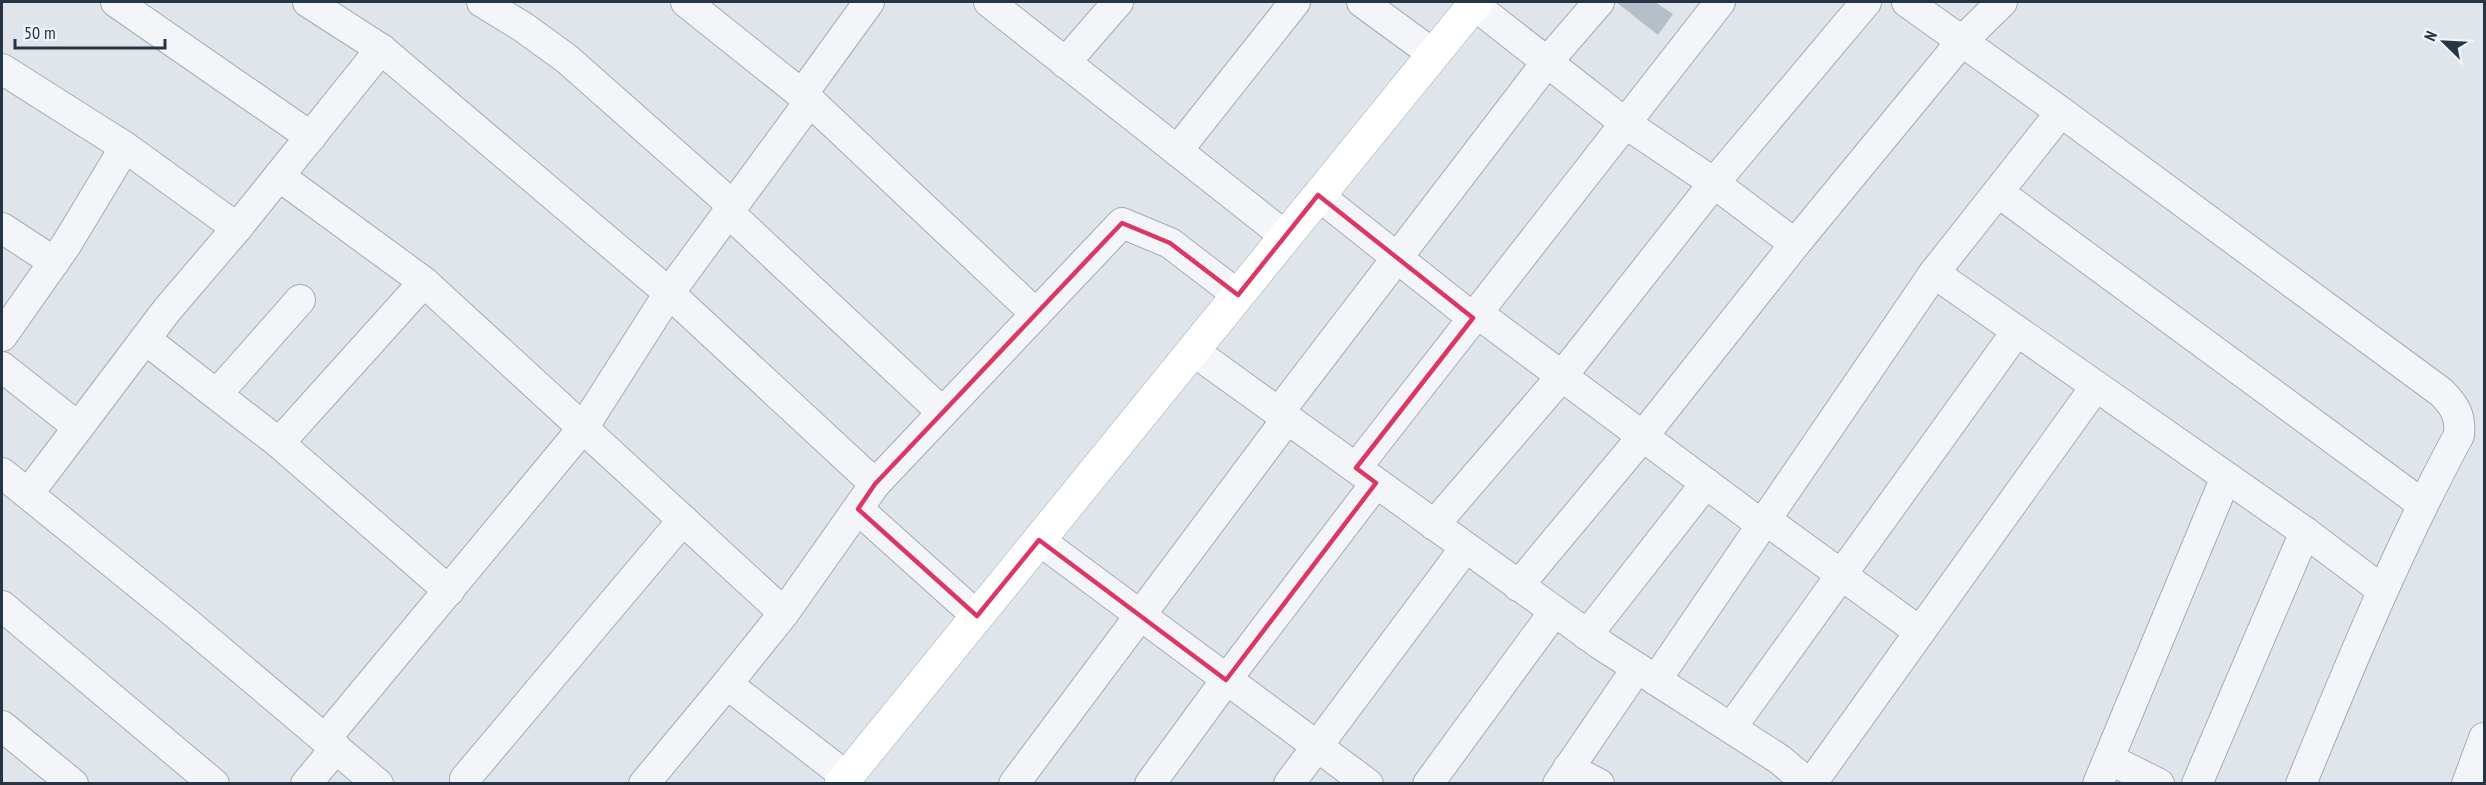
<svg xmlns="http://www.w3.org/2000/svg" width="2486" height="785" font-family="'PT Sans Narrow',sans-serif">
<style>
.building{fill:#b6bfc8}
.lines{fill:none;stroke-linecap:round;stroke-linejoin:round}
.minor-casing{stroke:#a4acb5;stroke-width:32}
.major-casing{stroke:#9dabb7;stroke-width:34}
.minor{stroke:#f3f5f8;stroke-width:30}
.major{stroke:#fff;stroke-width:33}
.marked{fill:none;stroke:#dc3764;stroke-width:4.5;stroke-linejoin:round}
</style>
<rect width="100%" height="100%" fill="#dfe5ea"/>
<path class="building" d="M1616,2H1655L1673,14L1658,35Z"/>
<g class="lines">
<g class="minor-casing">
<g id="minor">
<path d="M116,2L311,137"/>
<path d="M308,2L381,49"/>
<path d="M482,2L523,27L567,59L732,205"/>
<path d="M686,2L810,101"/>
<path d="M989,2L1285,236"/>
<path d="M1362,2L1433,54"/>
<path d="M1907,2L2061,112L2441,392C2454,405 2461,415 2459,435C2398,548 2350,665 2301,784"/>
<path d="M1473,4L1625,123L1714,183L1795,244"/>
<path d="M1065,63L1118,2"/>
<path d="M2,69L125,147L237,228"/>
<path d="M803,93L869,2"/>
<path d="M1177,151L1295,2"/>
<path d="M279,176L424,282"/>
<path d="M1998,192L2422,504"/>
<path d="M1318,195L1473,318"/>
<path d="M728,212L942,412"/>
<path d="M2,228L54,262"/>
<path d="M1934,273L2305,532L2382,590"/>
<path d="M1477,313L1762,525"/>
<path d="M2,336L66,245L125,147"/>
<path d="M145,339L279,443L424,282L784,613"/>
<path d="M1192,350L1603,646L1779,759L1809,784"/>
<path d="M2,367L78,427"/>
<path d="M217,394L300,300"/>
<path d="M1279,412L1547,62L1599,2"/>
<path d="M279,443L449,591"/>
<path d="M1356,468L1720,2"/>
<path d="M2,473L181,618L378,784"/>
<path d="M875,484L1122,223L1170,243L1238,295"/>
<path d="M28,494L167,310L237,228L381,49L669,293L875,484L784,613L727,684L847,777"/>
<path d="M858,509L977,616"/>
<path d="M1766,520L1920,632"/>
<path d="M1434,525L1562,376L1714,183L1866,2"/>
<path d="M1039,540L1368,784"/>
<path d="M1518,586L1643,436L1795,244L1962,41L2002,2"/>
<path d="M2,606L214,784"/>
<path d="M1587,635L1706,483"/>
<path d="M1656,680L1934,273L2061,112"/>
<path d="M2,726L73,784"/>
<path d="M1731,728L2017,331"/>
<path d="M325,739L583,428L669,293L810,101L1036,314"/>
<path d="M2109,759L2159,784"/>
<path d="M1568,768L1599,784"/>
<path d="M465,779L683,520"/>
<path d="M306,784L336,748"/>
<path d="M644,784L727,684"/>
<path d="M1014,784L1287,419"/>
<path d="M1150,784L1226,680L1376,483"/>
<path d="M1289,784L1465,548"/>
<path d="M1428,784L1554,612"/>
<path d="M1558,784L1637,668"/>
<path d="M1811,784L2096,386"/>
<path d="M2098,784L2226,477"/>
<path d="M2197,784L2305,532"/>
<path d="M2467,784L2484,738"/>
</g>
</g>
<g class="major-casing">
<path id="major" d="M841,784L1476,2"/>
</g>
<use href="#minor" class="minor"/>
<use href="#major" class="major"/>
</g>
<path class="marked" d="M1318,195L1473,318L1356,468L1376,483L1226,680L1039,540L977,616L858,509L875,484L1122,223L1170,243L1238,295Z"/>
<rect width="2486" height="785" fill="none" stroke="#263443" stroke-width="6"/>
<g transform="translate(2444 42) rotate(294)" stroke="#eff3f7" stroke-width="4.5" paint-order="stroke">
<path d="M0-4.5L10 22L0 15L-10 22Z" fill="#263443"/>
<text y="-9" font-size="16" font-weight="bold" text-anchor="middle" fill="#263443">N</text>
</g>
<path d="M15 39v9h150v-9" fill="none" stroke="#263443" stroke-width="3"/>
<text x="24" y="39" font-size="18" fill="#263443" stroke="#eff3f7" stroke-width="4.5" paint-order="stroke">50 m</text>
</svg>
